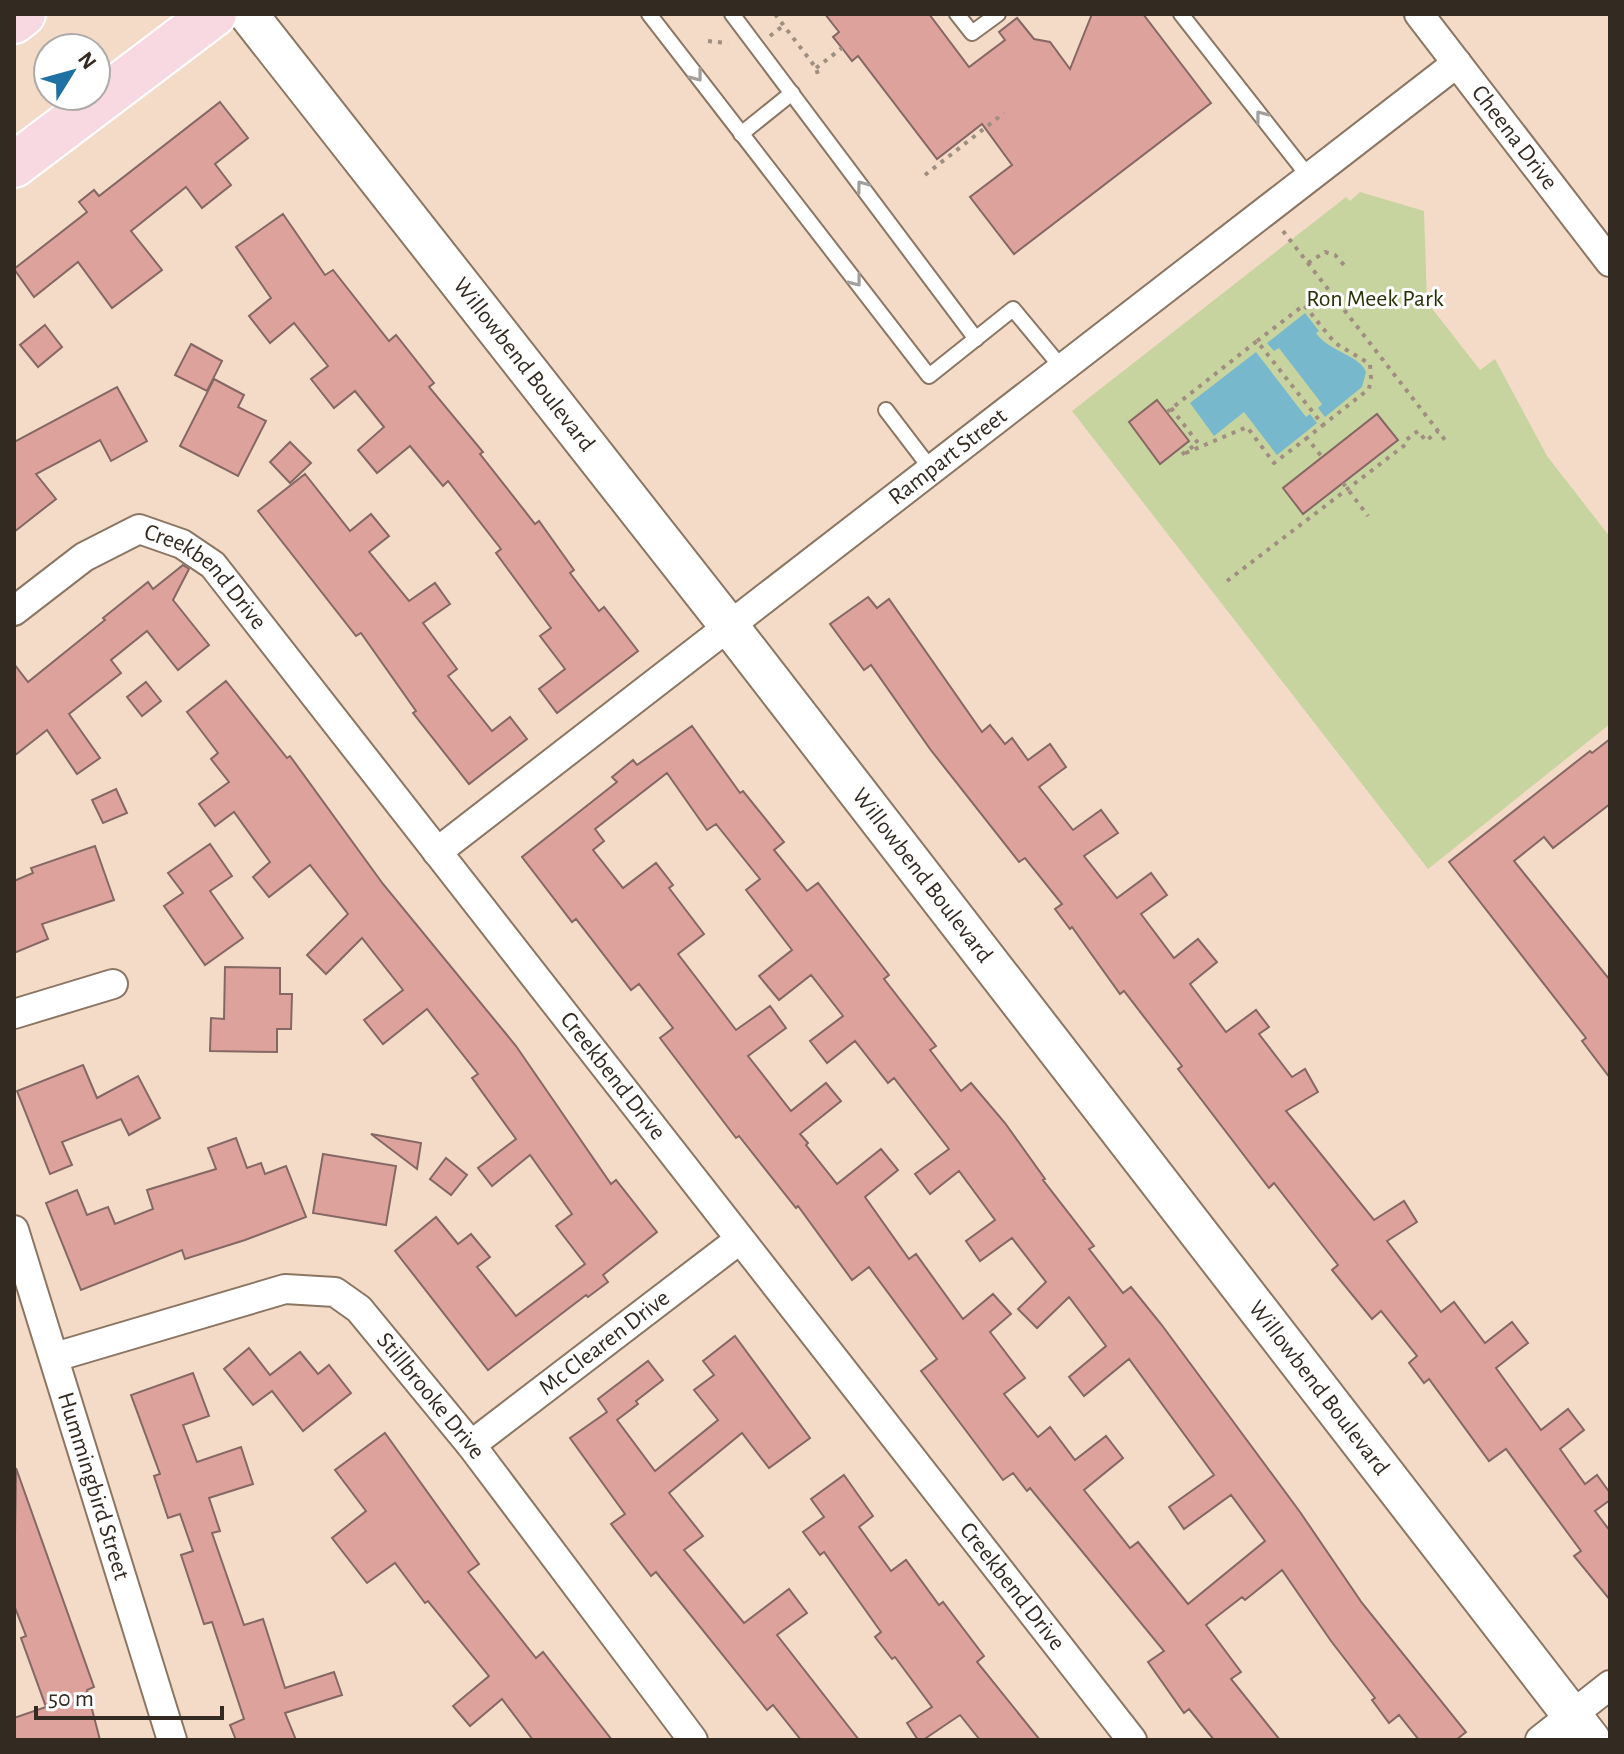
<svg xmlns="http://www.w3.org/2000/svg" width="1624" height="1754" font-family="'Alegreya Sans',sans-serif">
<style>
.green{fill:#c8d49f}
.water{fill:#77b8cd}
.building{fill:#dea29c;stroke:#856764;stroke-width:2;fill-rule:evenodd}
.lines{fill:none;stroke-linecap:round;stroke-linejoin:round}
.lane-casing{stroke:#8b7663;stroke-width:18}
.street-casing{stroke:#8b7663;stroke-width:32}
.secondary-casing{stroke:#8b7663;stroke-width:42}
.primary-casing{stroke:#fff;stroke-width:48}
.path{stroke:#a08f80;stroke-width:4;stroke-dasharray:4 6;stroke-linecap:butt}
.lane{stroke:#fff;stroke-width:14}
.street{stroke:#fff;stroke-width:28}
.secondary{stroke:#fff;stroke-width:38}
.primary{stroke:#f8d9e1;stroke-width:44}
.oneway{stroke:#a39f9c}
.labels{text-anchor:middle;dominant-baseline:central;stroke-width:6;stroke-linejoin:round;paint-order:stroke}
.street-label{font-size:24px;fill:#332a22;stroke:#fff}
.park-label{font-size:24px;fill:#2a3107;stroke:#fff}
</style>
<rect width="100%" height="100%" fill="#f3dbc7"/>
<path class="green" d="M1360,192L1424,211L1427,302L1480,370L1495,359L1547,456L1610,537V724L1428,869L1072,411L1346,197L1350,201Z"/>
<g class="water">
<path d="M1305,313L1319,331L1316,333C1329,352 1360,355 1366,372L1362,387L1325,417L1318,408L1322,404L1279,348L1274,351L1267,343Z"/>
<path d="M1256,352L1306,417L1310,414L1317,423L1277,455L1244,412L1214,436L1190,403Z"/>
</g>
<g class="building">
<path d="M825,14H929L969,67L1005,40L999,32L1017,18L1034,39L1050,42L1070,69L1092,14H1143L1211,103L1014,254L970,197L1012,165L982,124L937,159L858,56L852,61L842,48L833,37L839,32Z"/>
<path d="M220,102L248,138L215,164L231,185L202,208L186,187L131,231L162,270L112,308L78,262L34,297L14,269L87,212L79,202L94,190L99,196Z"/>
<path d="M283,214L325,275L333,270L389,341L396,335L434,383L429,387L483,452L480,454L535,524L539,521L574,570L570,573L599,611L604,607L638,651L557,713L539,689L565,669L540,636L551,628L496,553L501,549L448,481L443,486L410,446L377,473L358,450L384,427L355,391L334,408L311,379L328,366L294,323L270,343L249,316L271,298L236,247Z"/>
<path d="M45,325L62,347L38,367L20,345Z"/>
<path d="M191,344L222,361L207,391L175,375Z"/>
<path d="M214,379L244,395L238,407L266,421L238,476L180,446Z"/>
<path d="M117,387L147,441L111,461L100,440L36,474L56,499L14,532V442Z"/>
<path d="M1157,400L1189,441L1160,464L1129,422Z"/>
<path d="M1377,414L1398,440L1303,514L1283,488Z"/>
<path d="M290,442L311,463L290,483L270,462Z"/>
<path d="M305,474L350,531L371,514L389,536L369,552L409,601L435,583L450,604L423,623L457,669L448,676L492,731L510,717L527,739L469,784L413,713L416,711L361,633L356,636L258,511Z"/>
<path d="M183,565L189,569L173,600L209,645L178,670L147,631L111,660L121,673L69,714L100,758L77,774L47,730L14,756V664L28,682L105,620L103,618L148,582L153,589Z"/>
<path d="M868,597L877,608L889,599L982,732L990,725L1005,744L1012,738L1028,760L1050,744L1066,767L1039,787L1073,830L1101,810L1118,833L1084,856L1117,898L1151,873L1167,895L1141,914L1174,958L1198,939L1217,962L1190,984L1226,1032L1256,1010L1269,1027L1259,1034L1292,1077L1305,1069L1318,1092L1286,1111L1374,1220L1404,1201L1417,1222L1387,1241L1441,1312L1454,1302L1485,1343L1512,1322L1528,1343L1496,1368L1541,1430L1568,1409L1584,1430L1560,1449L1585,1484L1597,1475L1610,1493V1500L1595,1511L1610,1531V1600L1574,1556L1581,1551L1506,1449L1489,1461L1429,1379L1424,1383L1409,1363L1417,1356L1381,1311L1372,1319L1332,1270L1338,1265L1274,1183L1269,1188L1178,1069L1182,1066L1124,991L1120,994L1072,927L1070,929L1055,909L1062,904L1025,858L1019,862L930,749L871,665L864,670L830,624Z"/>
<path d="M226,681L287,758L290,756L383,884L516,1046L611,1184L616,1180L657,1232L603,1275L608,1282L588,1297L586,1295L488,1370L395,1251L436,1217L458,1244L471,1234L490,1257L477,1267L516,1316L585,1264L556,1226L572,1214L530,1155L492,1186L478,1168L516,1139L472,1078L478,1074L427,1009L383,1044L364,1020L403,990L362,938L326,974L307,955L348,914L310,865L269,897L253,877L270,862L234,812L215,826L199,804L229,782L211,759L218,753L187,712Z"/>
<path d="M146,682L161,701L142,716L127,697Z"/>
<path d="M692,726L740,793L743,791L784,842L774,850L807,891L818,883L889,975L884,979L936,1046L930,1050L961,1091L971,1083L1005,1123L1045,1179L1043,1180L1094,1246L1089,1249L1123,1293L1131,1287L1161,1324L1300,1512L1362,1603L1466,1732L1456,1740H1419L1399,1715L1389,1723L1372,1700L1375,1698L1331,1641L1282,1570L1245,1600L1242,1597L1206,1625L1241,1672L1231,1679L1280,1740H1214L1189,1709L1184,1713L1148,1662L1164,1651L1030,1488L1027,1491L1013,1473L1003,1480L976,1444L921,1371L937,1359L869,1267L852,1280L798,1206L796,1208L739,1136L736,1138L660,1038L673,1028L639,984L631,990L576,919L572,922L522,857L617,782L612,777L633,760L637,765ZM667,773L707,830L716,824L760,879L746,890L792,950L759,976L779,1000L811,975L843,1016L810,1041L827,1063L855,1041L888,1083L894,1078L949,1149L915,1174L930,1194L959,1171L995,1220L966,1241L980,1261L1012,1238L1046,1282L1018,1309L1037,1328L1069,1297L1106,1346L1069,1377L1084,1396L1129,1359L1214,1475L1169,1507L1184,1529L1231,1495L1265,1541L1188,1604L1138,1542L1130,1548L1084,1490L1123,1458L1106,1436L1075,1460L1050,1427L1038,1437L1004,1394L1025,1378L990,1332L1011,1314L993,1294L963,1319L916,1254L909,1259L865,1197L898,1170L881,1149L837,1184L806,1145L808,1143L800,1134L841,1101L826,1083L791,1111L748,1056L786,1028L770,1006L736,1030L678,954L704,934L669,888L673,885L656,863L623,888L593,850L604,841L595,829Z"/>
<path d="M1610,739V804L1553,848L1544,837L1514,861L1610,980V1078L1582,1041L1586,1038L1449,862L1590,751L1592,753Z"/>
<path d="M116,789L127,813L103,823L92,800Z"/>
<path d="M210,844L232,876L210,891L243,938L205,965L164,906L183,893L168,873Z"/>
<path d="M95,846L114,900L42,924L48,939L14,953V881L33,873L31,868Z"/>
<path d="M225,967L280,968V994H292L291,1029H277V1052L210,1051L211,1018L224,1019Z"/>
<path d="M83,1065L97,1098L138,1076L160,1118L129,1135L121,1119L62,1142L72,1165L50,1174L17,1091Z"/>
<path d="M371,1134L421,1143L417,1169Z"/>
<path d="M236,1138L247,1168L261,1163L265,1174L286,1166L306,1217L245,1240L185,1259L182,1250L81,1290L46,1203L77,1190L87,1215L108,1207L115,1224L153,1209L147,1190L216,1169L208,1148Z"/>
<path d="M323,1154L396,1166L386,1225L313,1213Z"/>
<path d="M446,1158L467,1175L451,1195L430,1179Z"/>
<path d="M735,1336L810,1438L769,1468L742,1433L669,1493L703,1536L684,1550L744,1623L789,1589L807,1613L777,1635L859,1740H801L773,1705L767,1710L656,1572L651,1576L611,1524L625,1514L570,1438L607,1412L598,1399L648,1361L663,1380L636,1401L638,1404L617,1420L655,1471L718,1420L694,1390L714,1375L703,1361Z"/>
<path d="M249,1348L270,1375L300,1352L318,1374L329,1365L351,1393L303,1431L272,1391L253,1405L224,1369Z"/>
<path d="M193,1373L209,1416L183,1425L197,1462L241,1447L253,1484L209,1498L220,1531L212,1533L244,1625L263,1619L285,1688L334,1672L342,1695L285,1713L296,1740H236L230,1725L244,1719L212,1622L204,1624L181,1555L193,1551L180,1514L168,1518L154,1476L160,1474L131,1395Z"/>
<path d="M385,1433L479,1564L468,1572L536,1658L543,1652L612,1740H533L502,1699L470,1726L453,1706L489,1676L428,1601L425,1603L395,1563L367,1583L332,1538L366,1511L335,1470Z"/>
<path d="M16,1468L94,1687L87,1690L100,1740H14V1718L46,1707L21,1638L26,1636L14,1605Z"/>
<path d="M844,1475L873,1516L859,1527L891,1571L906,1560L939,1605L943,1602L984,1656L977,1662L1040,1740H980L960,1715L923,1740H918L907,1723L932,1707L895,1657L892,1659L875,1637L881,1632L824,1552L820,1555L803,1532L824,1517L811,1499Z"/>
</g>
<g class="lines">
<g class="lane-casing">
<g id="lane">
<path d="M649,14L929,376L1013,309L1062,368"/>
<path d="M732,14L976,339"/>
<path d="M957,14L972,33L998,14"/>
<path d="M1181,14L1309,177"/>
<path d="M741,134L792,93"/>
<path d="M886,410L931,469"/>
</g>
</g>
<g class="street-casing">
<g id="street">
<path id="s1" d="M1419,14L1610,262"/>
<path id="s2" d="M14,611L84,557L139,529L182,544L213,565L1132,1740"/>
<path id="s3" d="M437,852L1457,63"/>
<path d="M14,1014L113,984"/>
<path id="s4" d="M14,1230L172,1740"/>
<path id="s5" d="M55,1357L285,1289L335,1292L359,1309L471,1445L693,1740"/>
<path id="s6" d="M471,1445L739,1240"/>
<path d="M1540,1740L1610,1685"/>
</g>
</g>
<g class="secondary-casing">
<g id="secondary">
<path id="s7" d="M248,14L729,626L1591,1740"/>
</g>
</g>
<g class="primary-casing">
<g id="primary">
<path d="M14,21L23,14"/>
<path d="M14,165L214,14"/>
</g>
</g>
<g class="path">
<path d="M775,14L816,68L819,78"/>
<path d="M770,36L784,25"/>
<path d="M708,41L728,43"/>
<path d="M816,68L842,48"/>
<path d="M925,175L1004,113"/>
<path d="M1283,231L1445,440L1442,442"/>
<path d="M1308,263L1325,252L1335,255L1344,265"/>
<path d="M1257,341L1304,305L1335,343L1370,364L1371,378L1369,389L1323,425"/>
<path d="M1171,408L1198,443L1181,455L1247,427L1274,463L1307,438"/>
<path d="M1167,412L1257,341L1323,425L1307,438L1322,457"/>
<path d="M1343,483L1368,516"/>
<path d="M1227,581L1405,445L1406,440L1418,431L1426,441L1438,431"/>
</g>
<use href="#lane" class="lane"/>
<use href="#street" class="street"/>
<use href="#secondary" class="secondary"/>
<use href="#primary" class="primary"/>
</g>
<defs><path id="oneway-chevron" d="M-2-3.5L2.5 0L-2 3.5" fill="none" stroke-width="1.6" stroke-linecap="round" stroke-linejoin="round" transform="scale(2)"/></defs>
<g class="oneway">
<use href="#oneway-chevron" transform="translate(697 76) rotate(52)"/>
<use href="#oneway-chevron" transform="translate(1261 116) rotate(-128)"/>
<use href="#oneway-chevron" transform="translate(862 186) rotate(-127)"/>
<use href="#oneway-chevron" transform="translate(856 281) rotate(52)"/>
</g>
<g class="labels">
<g class="street-label">
<text stroke="none"><textPath href="#s1" startOffset="156">Cheena Drive</textPath></text>
<text stroke="none"><textPath href="#s7" startOffset="446">Willowbend Boulevard</textPath></text>
<text stroke="none"><textPath href="#s3" startOffset="646">Rampart Street</textPath></text>
<text stroke="none"><textPath href="#s2" startOffset="234">Creekbend Drive</textPath></text>
<text stroke="none"><textPath href="#s7" startOffset="1094">Willowbend Boulevard</textPath></text>
<text stroke="none"><textPath href="#s2" startOffset="882">Creekbend Drive</textPath></text>
<text stroke="none"><textPath href="#s6" startOffset="168">Mc Clearen Drive</textPath></text>
<text stroke="none"><textPath href="#s7" startOffset="1742">Willowbend Boulevard</textPath></text>
<text stroke="none"><textPath href="#s5" startOffset="432">Stillbrooke Drive</textPath></text>
<text stroke="none"><textPath href="#s4" startOffset="268">Hummingbird Street</textPath></text>
<text stroke="none"><textPath href="#s2" startOffset="1530">Creekbend Drive</textPath></text>
</g>
<g class="park-label">
<text x="1375" y="299">Ron Meek Park</text>
</g>
</g>
<rect width="1624" height="1754" fill="none" stroke="#332a22" stroke-width="32"/>
<g transform="translate(72 72) rotate(53)"><circle r="38" fill="#ffffff" stroke="#adaaa7" stroke-width="2"/>
<path d="M0-6L14 30L0 20L-14 30Z" fill="#1e71a2"/>
<text y="-12" font-size="22" font-weight="bold" text-anchor="middle" fill="#332a22">N</text>
</g>
<path d="M36 1706v12h186v-12" fill="none" stroke="#332a22" stroke-width="4"/>
<text x="48" y="1706" font-size="24" fill="#332a22" stroke="#ffffff" stroke-width="6" paint-order="stroke">50 m</text>
</svg>
